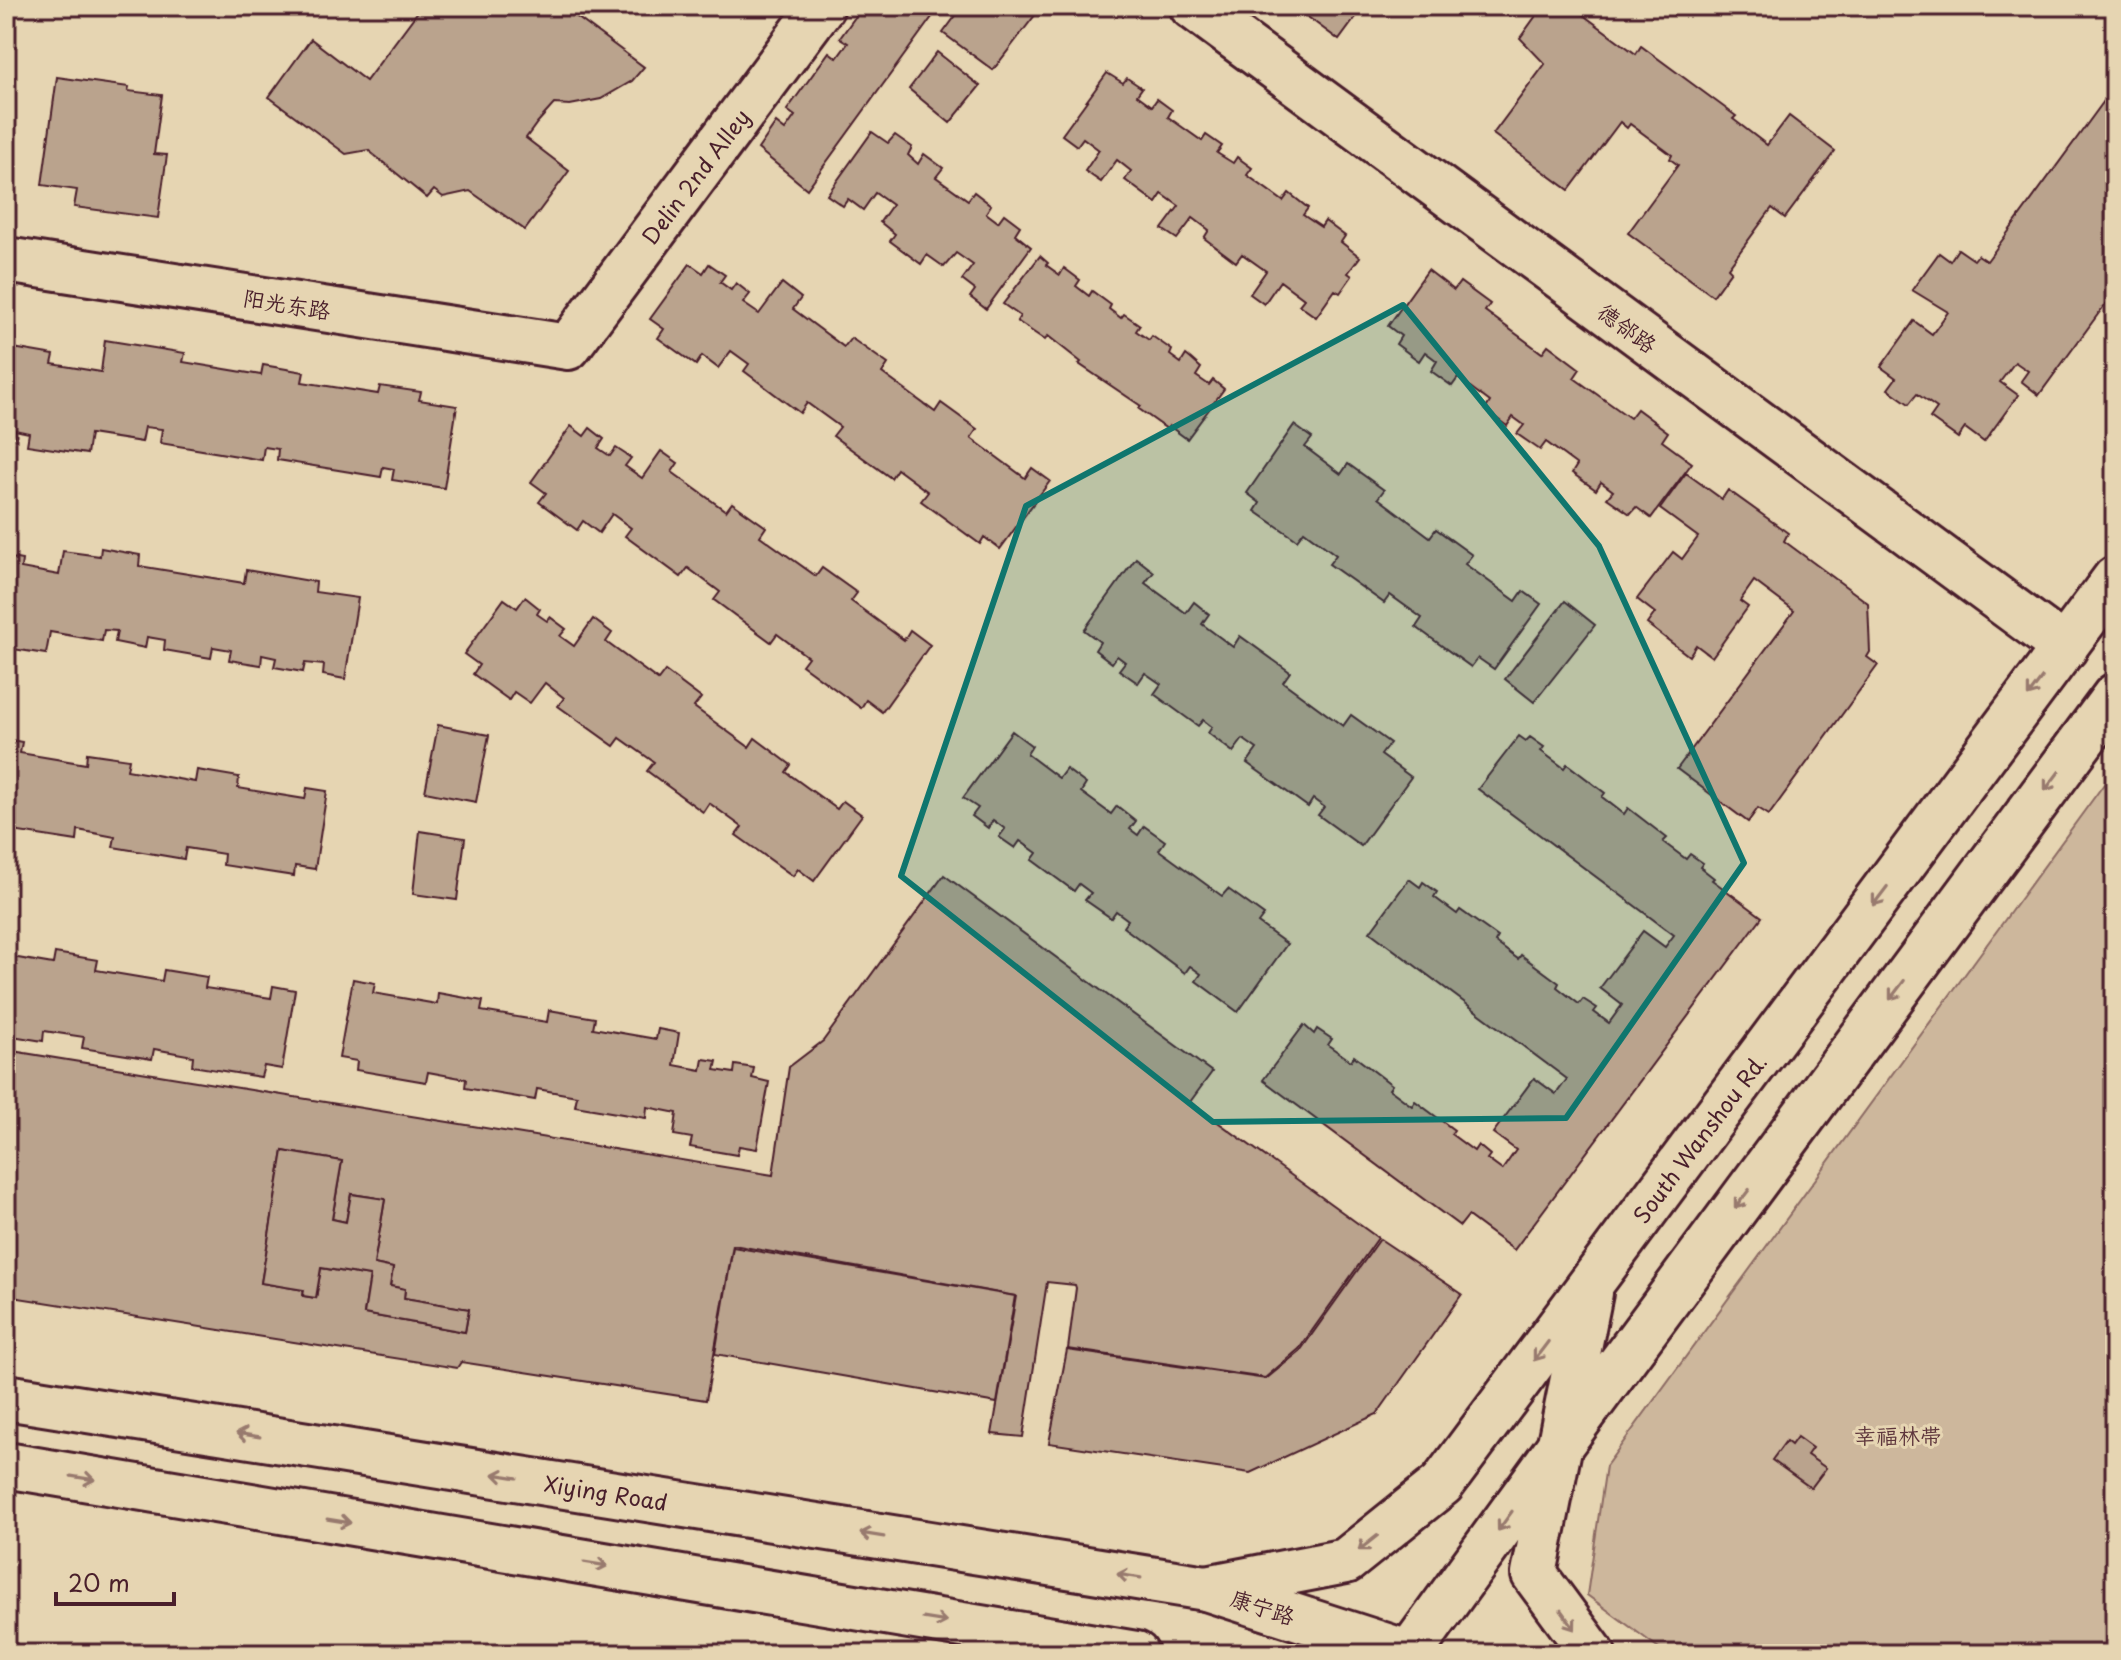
<svg xmlns="http://www.w3.org/2000/svg" width="2121" height="1660" font-family="'Playpen Sans','LXGW WenKai TC',sans-serif">
<style>
.green{fill:#cdb79c;stroke:#8c6b64;stroke-width:2}
.building{fill:#baa38d;stroke:#4a1f2b;stroke-width:2;fill-rule:evenodd}
.lines{fill:none;stroke-linecap:round;stroke-linejoin:round}
.secondary-casing{stroke:#4a1f2b;stroke-width:50}
.primary-casing{stroke:#4a1f2b;stroke-width:50}
.secondary{stroke:#e6d5b2;stroke-width:44}
.primary{stroke:#e6d5b2;stroke-width:44}
.oneway{stroke:#987a6e}
.marked{fill:#0f766e;fill-opacity:0.2;stroke:#0f766e;stroke-width:6;stroke-linejoin:round}
.labels{text-anchor:middle;dominant-baseline:central;stroke-width:6;stroke-linejoin:round;paint-order:stroke}
.street-label{font-size:22px;fill:#4a1f2b;stroke:#e6d5b2}
.park-label{font-size:22px;fill:#5e363c;stroke:#e6d5b2}
</style>
<rect width="100%" height="100%" fill="#e6d5b2"/>
<filter id="ink" filterUnits="userSpaceOnUse"><feTurbulence type="fractalNoise" baseFrequency=".0125" numOctaves="2"/><feDisplacementMap in="SourceGraphic" scale="16" xChannelSelector="R" yChannelSelector="G"/><feConvolveMatrix kernelMatrix="1 2 1 2 8 2 1 2 1" color-interpolation-filters="sRGB"/></filter>
<g filter="url(#ink)">
<path class="green" d="M2115,769V1654H1667L1587,1595L1606,1466Z"/>
<g class="building">
<path d="M422,6H562L644,67L632,81L601,99L570,105L554,104L537,123L526,138L569,171L525,230L470,191L443,197L434,190L427,198L368,150L346,154L269,97L311,39L366,81Z"/>
<path d="M863,6H940L807,189L758,149L776,123L785,130L795,116L787,110L829,52L837,58L848,43L840,38Z"/>
<path d="M963,6H1042L993,70L943,33Z"/>
<path d="M1293,6H1364L1339,40Z"/>
<path d="M1543,6H1571L1636,54L1641,46L1736,116L1733,119L1767,145L1789,116L1835,151L1785,218L1772,208L1728,268L1731,271L1713,296L1628,233L1678,165L1670,159L1672,155L1630,124L1627,128L1620,122L1569,190L1493,134L1545,64L1520,38Z"/>
<path d="M937,52L980,86L950,123L909,89Z"/>
<path d="M1107,73L1123,83L1127,78L1142,88L1137,95L1152,106L1157,99L1172,110L1168,117L1202,141L1206,135L1222,146L1217,153L1233,163L1237,157L1252,168L1247,175L1283,201L1289,193L1308,208L1303,215L1321,227L1325,221L1345,236L1341,242L1360,257L1348,273L1352,276L1340,293L1335,290L1316,317L1299,305L1304,299L1280,281L1264,304L1250,294L1266,271L1242,254L1236,262L1204,238L1209,230L1193,218L1177,239L1162,229L1179,206L1162,194L1156,203L1125,180L1131,171L1117,160L1101,182L1085,171L1099,150L1083,138L1077,146L1062,135Z"/>
<path d="M57,77L129,87L128,91L162,95L154,154L167,155L158,218L74,207L77,190L42,185Z"/>
<path d="M2115,86V291L2039,395L2021,381L2028,371L2015,362L2000,382L2018,395L1984,442L1965,428L1958,438L1930,418L1937,408L1917,394L1909,404L1888,389L1896,378L1881,367L1914,321L1932,334L1948,312L1912,290L1939,253L1950,261L1958,249L1974,260L1978,255L1987,261Z"/>
<path d="M872,132L888,143L895,135L912,147L908,155L918,164L924,154L943,168L936,177L968,200L974,192L991,205L986,213L998,222L1004,214L1020,226L1015,234L1031,247L986,309L970,297L975,290L962,280L973,265L956,253L944,267L927,255L921,264L890,241L895,234L880,222L892,205L875,193L863,210L848,199L843,206L827,195Z"/>
<path d="M1040,256L1048,263L1046,265L1060,275L1064,268L1080,280L1076,286L1089,296L1092,291L1111,305L1109,309L1121,318L1124,314L1140,325L1136,331L1149,340L1152,336L1172,350L1170,355L1181,363L1186,355L1191,359L1201,368L1196,376L1209,385L1213,380L1224,389L1187,439L1169,426L1167,429L1139,409L1141,406L1079,364L1081,362L1048,336L1045,340L1017,321L1020,316L1003,304Z"/>
<path d="M690,264L703,273L709,264L725,275L720,282L731,290L736,283L750,294L743,303L759,314L782,283L801,298L793,309L844,347L851,338L888,364L882,373L935,412L941,403L977,429L971,438L1025,478L1032,468L1050,481L1000,549L984,537L980,544L921,501L928,492L897,469L891,478L833,436L840,427L807,403L800,413L744,371L749,364L731,351L718,368L702,356L696,365L658,338L664,329L650,319Z"/>
<path d="M1428,270L1454,290L1460,282L1490,304L1485,311L1542,353L1548,345L1580,369L1574,378L1630,418L1637,409L1668,432L1662,441L1692,463L1651,518L1636,507L1630,514L1607,498L1613,491L1601,482L1596,490L1572,473L1577,465L1546,442L1540,450L1517,434L1524,425L1513,417L1507,426L1485,410L1490,402L1458,378L1452,386L1431,371L1437,361L1425,352L1419,361L1396,344L1401,336L1388,326Z"/>
<path d="M105,340L185,353L183,362L261,375L263,365L304,372L302,382L378,394L380,386L421,392L419,400L457,406L444,488L392,480L394,469L383,467L381,477L277,460L278,449L264,447L262,460L160,443L162,429L145,427L142,442L90,434L87,454L27,445L29,433L15,430L14,441L6,440V356L12,357L13,348L54,355L52,364L101,372Z"/>
<path d="M1294,425L1312,438L1305,447L1341,474L1348,464L1384,490L1378,498L1430,537L1436,529L1472,555L1465,564L1516,601L1523,591L1541,604L1494,669L1478,658L1471,667L1416,627L1422,618L1390,595L1384,603L1329,564L1336,555L1304,531L1297,540L1255,511L1260,503L1247,493Z"/>
<path d="M571,426L584,436L590,428L604,439L598,448L610,456L616,448L631,458L625,466L642,478L661,451L678,463L672,472L726,511L732,503L766,527L760,536L816,576L822,568L857,593L851,601L904,640L910,630L930,645L882,712L866,700L861,708L802,665L808,657L777,634L771,642L714,600L720,592L688,568L681,577L625,536L631,528L612,514L599,533L583,521L577,530L539,502L546,493L531,482Z"/>
<path d="M1686,473L1722,499L1728,490L1788,533L1784,541L1868,603L1870,652L1867,657L1878,665L1769,815L1758,808L1748,822L1677,769L1794,611L1754,581L1740,601L1748,607L1712,657L1696,645L1689,656L1647,624L1655,613L1637,599L1673,552L1682,559L1698,537L1660,509Z"/>
<path d="M101,548L140,555L139,566L244,583L246,570L316,582L315,592L358,598L345,679L323,675L324,665L305,663L303,672L274,667L276,658L262,655L261,665L229,660L231,650L213,647L211,658L164,650L165,640L147,637L145,648L115,642L117,631L104,630L102,641L50,632L46,654L6,648V557L22,560L21,568L59,575L63,551L100,556Z"/>
<path d="M1136,558L1154,572L1145,583L1186,613L1194,602L1209,614L1202,624L1233,647L1240,636L1290,672L1283,682L1343,726L1351,715L1390,743L1381,755L1411,777L1361,846L1318,815L1324,807L1313,799L1308,807L1247,763L1257,749L1243,739L1233,752L1208,733L1212,727L1203,720L1198,726L1154,694L1161,684L1145,673L1138,683L1119,670L1125,662L1117,656L1112,663L1095,650L1100,642L1084,630Z"/>
<path d="M525,597L540,609L537,614L547,621L550,617L566,629L560,636L574,646L593,619L612,633L606,642L658,680L665,671L701,698L694,707L749,747L755,738L791,765L786,772L837,809L843,801L862,815L814,881L798,869L793,876L736,835L742,827L709,803L703,812L647,771L654,762L620,738L614,746L558,706L564,698L545,683L530,703L514,692L509,700L473,674L479,665L464,654L504,599L517,608Z"/>
<path d="M1565,601L1595,625L1534,702L1505,679Z"/>
<path d="M438,725L489,735L476,802L425,792Z"/>
<path d="M1012,731L1032,746L1027,754L1059,778L1066,769L1086,784L1081,792L1111,814L1117,806L1136,821L1130,829L1138,835L1144,826L1165,841L1159,850L1222,896L1228,889L1264,915L1258,923L1287,944L1238,1012L1196,981L1201,974L1190,966L1185,973L1123,927L1128,920L1116,911L1111,918L1085,900L1091,893L1079,884L1074,891L1032,860L1037,853L1020,841L1015,848L999,837L1005,829L993,820L988,828L972,816L978,808L963,798Z"/>
<path d="M1519,736L1526,741L1530,737L1544,747L1541,751L1564,768L1567,764L1605,793L1602,797L1624,814L1628,808L1667,838L1663,842L1686,859L1690,854L1703,863L1700,867L1714,878L1712,880L1762,917L1514,1250L1468,1216L1460,1226L1263,1080L1304,1025L1314,1034L1317,1029L1332,1039L1328,1045L1351,1061L1354,1056L1392,1085L1389,1089L1412,1106L1415,1101L1454,1130L1451,1134L1474,1151L1478,1145L1490,1155L1487,1159L1502,1170L1516,1150L1493,1133L1534,1078L1556,1094L1567,1079L1370,932L1409,879L1420,887L1423,882L1437,892L1434,897L1457,914L1460,910L1498,937L1495,942L1518,959L1521,955L1559,983L1557,987L1579,1004L1583,999L1597,1008L1594,1012L1609,1023L1622,1005L1600,988L1643,931L1665,947L1674,935L1478,789Z"/>
<path d="M6,739L22,742L20,753L86,764L87,753L129,759L127,770L195,782L197,770L239,777L238,788L305,799L307,788L327,791L315,869L295,866L294,876L223,865L224,854L186,848L184,859L113,847L115,837L78,830L77,841L6,830Z"/>
<path d="M420,831L465,838L457,900L413,894Z"/>
<path d="M944,875L1212,1072L1190,1102L1378,1238L1299,1349L1265,1378L1068,1349L1076,1288L1075,1285L1047,1282L1023,1437L992,1434L1016,1296L733,1245L706,1400L461,1362L457,1368L6,1296V1050L773,1175L789,1067L823,1041ZM283,1151L342,1161L332,1219L346,1222L351,1194L385,1199L374,1264L393,1268L390,1286L405,1289L404,1298L469,1309L465,1332L364,1314L370,1276L321,1268L316,1298L303,1296L304,1290L261,1283Z"/>
<path d="M55,953L98,960L96,970L162,981L164,970L207,977L205,988L271,998L273,986L295,990L282,1069L264,1066L261,1077L192,1066L193,1056L154,1049L152,1059L82,1048L84,1037L44,1031L43,1041L6,1035V956L53,964Z"/>
<path d="M353,979L375,983L373,993L437,1004L438,993L483,1001L481,1011L547,1022L549,1010L595,1018L593,1028L656,1039L658,1029L679,1033L674,1065L701,1070L703,1059L717,1061L715,1070L734,1073L735,1065L754,1068L752,1078L769,1082L757,1149L739,1146L737,1155L690,1147L692,1138L674,1135L677,1113L647,1107L646,1118L575,1106L577,1096L537,1089L535,1100L465,1088L466,1079L428,1072L426,1082L356,1070L357,1061L339,1058Z"/>
<path d="M283,1151L342,1161L332,1219L346,1222L351,1194L385,1199L374,1264L393,1268L390,1286L405,1289L404,1298L469,1309L465,1332L364,1314L370,1276L321,1268L316,1298L303,1296L304,1290L261,1283Z"/>
<path d="M1380,1239L1462,1294L1377,1414L1250,1473L1049,1443L1067,1350L1266,1379L1300,1351Z"/>
<path d="M733,1247L1015,1296L997,1403L715,1354Z"/>
<path d="M1797,1437L1812,1448L1807,1455L1826,1468L1811,1488L1772,1460L1786,1441L1791,1445Z"/>
</g>
<g class="lines">
<g class="secondary-casing">
<g id="secondary">
<path d="M1192,6L2065,648"/>
<path d="M6,260L568,347L822,6"/>
<path d="M1590,1293L1534,1574L1593,1654"/>
<path d="M1206,1588L1346,1561L1442,1484L2115,579"/>
<path d="M1409,1654L1561,1444L2115,696"/>
</g>
</g>
<g class="primary-casing">
<g id="primary">
<path d="M6,1397L1206,1588L1411,1654"/>
<path d="M6,1465L1136,1654"/>
</g>
</g>
<use href="#secondary" class="secondary"/>
<use href="#primary" class="primary"/>
</g>
<defs><path id="oneway-shaft" d="M-6 0H5M1.5-3L5.5 0L1.5 3" fill="none" stroke-width="1.6" stroke-linecap="round" stroke-linejoin="round" transform="scale(2)"/></defs>
<g class="oneway">
<use href="#oneway-shaft" transform="translate(2035 687) rotate(127)"/>
<use href="#oneway-shaft" transform="translate(2052 781) rotate(127)"/>
<use href="#oneway-shaft" transform="translate(1880 896) rotate(127)"/>
<use href="#oneway-shaft" transform="translate(1897 990) rotate(127)"/>
<use href="#oneway-shaft" transform="translate(1742 1199) rotate(127)"/>
<use href="#oneway-shaft" transform="translate(1541 1351) rotate(127)"/>
<use href="#oneway-shaft" transform="translate(248 1435) rotate(-171)"/>
<use href="#oneway-shaft" transform="translate(505 1476) rotate(-171)"/>
<use href="#oneway-shaft" transform="translate(83 1478) rotate(9)"/>
<use href="#oneway-shaft" transform="translate(339 1521) rotate(9)"/>
<use href="#oneway-shaft" transform="translate(1505 1521) rotate(126)"/>
<use href="#oneway-shaft" transform="translate(872 1535) rotate(-171)"/>
<use href="#oneway-shaft" transform="translate(1368 1543) rotate(142)"/>
<use href="#oneway-shaft" transform="translate(596 1564) rotate(9)"/>
<use href="#oneway-shaft" transform="translate(1129 1576) rotate(-171)"/>
<use href="#oneway-shaft" transform="translate(935 1620) rotate(9)"/>
<use href="#oneway-shaft" transform="translate(1568 1620) rotate(54)"/>
</g>
</g>
<path class="marked" d="M1403,305L1599,546L1744,863L1566,1118L1213,1122L901,876L1026,506Z"/>
<g class="labels">
<g class="street-label">
<text transform="translate(695 176) rotate(-53)">Delin 2nd Alley</text>
<text transform="translate(287 303) rotate(9)">阳光东路</text>
<text transform="translate(1628 327) rotate(36)">德邻路</text>
<text transform="translate(1699 1138) rotate(-53)">South Wanshou Rd.</text>
<text transform="translate(606 1492) rotate(9)">Xiying Road</text>
<text transform="translate(1263 1606) rotate(18)">康宁路</text>
</g>
<g class="park-label">
<text x="1898" y="1434">幸福林带</text>
</g>
</g>
<rect width="2121" height="1660" fill="none" stroke="#e6d5b2" stroke-width="32"/>
<rect x="16" y="16" width="2089" height="1628" fill="none" stroke="#4a1f2b" stroke-width="3" filter="url(#ink)"/>
<path d="M56 1592v12h118v-12" fill="none" stroke="#4a1f2b" stroke-width="4"/>
<text x="68" y="1592" font-size="24" fill="#4a1f2b" stroke="#e6d5b2" stroke-width="6" paint-order="stroke">20 m</text>
</svg>
